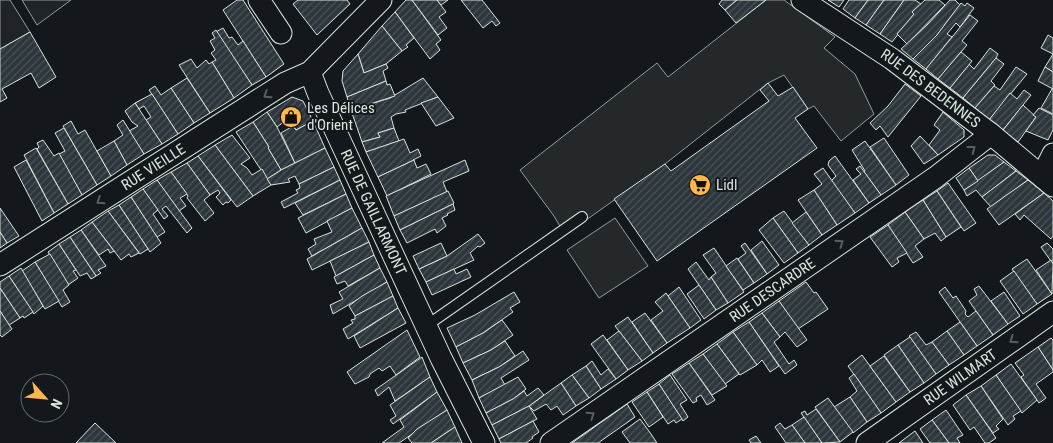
<svg xmlns="http://www.w3.org/2000/svg" width="1053" height="443" font-family="'Roboto Condensed',sans-serif">
<style>
.park{fill:#202428;stroke:#939e99}
.parking{fill:#24282b;stroke:#939e99}
.building{fill:url(#building-hatch);stroke:#d8e6dc}
.lines{fill:none;stroke-linecap:round;stroke-linejoin:round}
.service-casing{stroke:#d8e6dc;stroke-width:12}
.minor-casing{stroke:#d8e6dc;stroke-width:23}
.service{stroke:#14181c;stroke-width:10}
.minor{stroke:#14181c;stroke-width:21}
.oneway{stroke:#59605f}
.labels{text-anchor:middle;dominant-baseline:central;stroke-width:4;stroke-linejoin:round;paint-order:stroke}
.street-label{font-size:15px;fill:#d8e6dc;stroke:#14181c}
.poi-label{font-size:15px;fill:#d8e6dc;stroke:#14181c;text-anchor:start}
</style>
<defs>
<pattern id="building-hatch" width="6" height="6" patternUnits="userSpaceOnUse" patternTransform="scale(1.25)"><rect width="6" height="6" fill="#2c363c"/><path d="M-1 1l2-2M0 6l6-6M5 7l2-2" fill="none" stroke="#4a5358"/></pattern>
</defs>
<rect width="100%" height="100%" fill="#14181c"/>
<g class="park">
<path d="M0,0H10L30,32L0,49Z"/>
<path d="M22,0H71L37,25Z"/>
</g>
<g class="parking">
<path d="M766,0H784L835,37L824,48L855,74L874,114L841,141L814,106L808,109L784,75L768,83L665,164L565,235L554,216L520,170L657,63L668,77Z"/>
<path d="M615,218L648,266L599,298L567,250Z"/>
</g>
<g class="building">
<path d="M237,0H243L284,64L266,77L223,10Z"/>
<path d="M298,0H347L350,4L317,35L293,4Z"/>
<path d="M406,0H412L441,40L436,44L440,50L430,59L395,12Z"/>
<path d="M412,0H437L446,12L439,17L447,28L438,35Z"/>
<path d="M437,0H448L441,5Z"/>
<path d="M461,0H482L500,23L496,26L492,21L483,28Z"/>
<path d="M722,0H737L725,10L719,4Z"/>
<path d="M737,0H766L736,23L725,10Z"/>
<path d="M828,0H844L839,7Z"/>
<path d="M849,0H868L855,18L843,9Z"/>
<path d="M868,0H884L866,25L855,18Z"/>
<path d="M884,0H904L880,34L866,25Z"/>
<path d="M904,0H915L921,4L912,12L914,14L892,42L880,34Z"/>
<path d="M925,0H939L945,5L907,44L897,34L914,14L912,12Z"/>
<path d="M950,0H955L960,5L937,35L913,59L901,49L927,25Z"/>
<path d="M961,3L965,6L967,3L974,8L960,27L956,23L947,34L952,37L926,69L913,59L937,35Z"/>
<path d="M395,12L414,38L406,45L408,47L402,51L382,26Z"/>
<path d="M970,15L978,21L962,41L967,45L938,79L926,69Z"/>
<path d="M382,26L402,51L386,64L364,73L358,54Z"/>
<path d="M223,28L229,38L232,37L238,45L243,41L266,77L252,85L216,32Z"/>
<path d="M216,30L252,85L234,98L212,62L216,60L211,53L215,50L210,41L215,38L212,33Z"/>
<path d="M30,32L56,77L39,88L31,73L2,89L7,98L0,102V49Z"/>
<path d="M1048,35L1053,38V54L1041,48Z"/>
<path d="M990,48L998,54L996,58L963,98L950,88L969,64L974,69Z"/>
<path d="M961,52L972,61L950,88L938,79Z"/>
<path d="M358,54L364,73L386,64L388,68L383,71L386,81L347,97L342,81L343,71Z"/>
<path d="M1053,54V72L1045,67Z"/>
<path d="M996,58L1004,64L991,81L995,85L994,86L975,108L963,98Z"/>
<path d="M191,59L197,68L206,60L209,64L212,62L234,98L210,113L179,65Z"/>
<path d="M1016,67L1027,74L989,120L975,108L994,86L1000,90Z"/>
<path d="M1045,67L1053,72V89L1038,81Z"/>
<path d="M187,78L210,113L194,123L171,88Z"/>
<path d="M423,78L438,97L405,110L406,112L396,114L391,117L394,128L378,133L380,137L362,142L351,110L390,98Z"/>
<path d="M386,81L387,85L390,84L395,96L351,110L347,97Z"/>
<path d="M768,83L778,96L793,87L808,109L795,118L817,148L657,261L614,199L665,164L671,171L769,101L760,90Z"/>
<path d="M905,84L921,96L888,137L880,126L876,130L870,123L888,106Z"/>
<path d="M155,86L161,95L171,88L194,123L178,134L149,90Z"/>
<path d="M1052,89H1053V114L1041,108Z"/>
<path d="M1024,90L1031,95L1003,130L989,120L1010,93L1017,99Z"/>
<path d="M152,94L178,134L162,144L146,120L151,117L144,106L139,109L135,103Z"/>
<path d="M292,97L303,101L313,121L296,130L292,123L285,121L277,127L267,112Z"/>
<path d="M438,97L454,118L436,126L421,103Z"/>
<path d="M135,103L162,144L144,154L129,131L138,126L132,122L125,111Z"/>
<path d="M1023,105L1036,117L1018,142L1003,130Z"/>
<path d="M1039,108L1053,115V130L1048,140L1026,131L1036,117L1033,115Z"/>
<path d="M267,112L277,127L295,163L281,170L268,148L269,147L253,122Z"/>
<path d="M943,112L964,130V137L938,155L929,145L940,130L934,125Z"/>
<path d="M123,120L144,154L127,165L114,141L123,135L117,125Z"/>
<path d="M71,121L78,134L85,130L111,176L97,185L63,126Z"/>
<path d="M313,121L325,148L295,163L281,133L293,126L296,130Z"/>
<path d="M253,122L269,147L268,148L281,170L267,179L236,132Z"/>
<path d="M64,128L97,185L82,195L59,154L65,151L55,133Z"/>
<path d="M394,128L399,141L366,152L362,142L380,137L378,133Z"/>
<path d="M232,135L250,158L241,164L247,168L252,175L262,169L271,185L253,196L215,145Z"/>
<path d="M920,136L938,155L924,164L911,146Z"/>
<path d="M884,138L909,175L896,185L870,147Z"/>
<path d="M404,139L410,153L418,149L421,156L413,160H414L378,177L366,152Z"/>
<path d="M43,140L54,156L59,153L82,195L68,204L37,149L39,147L37,143Z"/>
<path d="M114,141L127,165L111,176L97,151Z"/>
<path d="M865,141L896,185L881,195L864,172L865,171L852,150Z"/>
<path d="M215,145L253,196L237,207L198,156Z"/>
<path d="M36,148L68,204L54,213L24,155Z"/>
<path d="M325,148L334,167L299,184L295,176L288,179L290,182L271,185L267,179L281,170Z"/>
<path d="M988,155H995L1004,162L978,181L969,168Z"/>
<path d="M198,156L231,200L228,203L226,202L223,205L216,197L220,193L218,190L210,195L187,163Z"/>
<path d="M835,156L869,203L855,213L831,181L836,176L828,165L829,161Z"/>
<path d="M26,160L54,213L42,221L14,167Z"/>
<path d="M414,160L417,168L426,164L431,174L387,196L378,177Z"/>
<path d="M465,160L469,171L443,182L447,192L394,216L386,196Z"/>
<path d="M1004,162L1016,171L982,197L976,190L967,196L964,190Z"/>
<path d="M187,163L210,195L204,200L214,213L205,221L187,198L188,196L171,172Z"/>
<path d="M860,166L881,195L869,203L853,180L861,174L856,169Z"/>
<path d="M334,167L340,180L284,208L281,202L298,193L296,190L300,188L299,184Z"/>
<path d="M823,168L855,213L837,225L814,190L822,184L814,174Z"/>
<path d="M969,168L978,181L964,190L956,178Z"/>
<path d="M1016,171L1028,180L991,207L982,197Z"/>
<path d="M171,172L187,194L180,198L186,206L179,211L157,180Z"/>
<path d="M157,180L192,228L187,233L166,206L162,209L168,216L164,219L143,189Z"/>
<path d="M340,180L346,194L303,215L295,203Z"/>
<path d="M1028,180L1044,193L999,225L987,209Z"/>
<path d="M948,183L976,223L964,231L937,191Z"/>
<path d="M143,189L158,210L153,214L165,232L157,237L131,197Z"/>
<path d="M814,190L837,225L822,235L798,200Z"/>
<path d="M448,191L454,203L453,204L400,230L394,216Z"/>
<path d="M937,191L961,227L946,237L923,200Z"/>
<path d="M1044,193L1053,201V236L1051,239L1024,215L1020,220L1015,214Z"/>
<path d="M346,194L352,208L306,233L298,218Z"/>
<path d="M131,197L161,243L150,252L119,205Z"/>
<path d="M923,200L946,237L941,241L935,233L924,239L905,212Z"/>
<path d="M453,204L455,210L447,214L448,215L442,218L446,226L437,233L435,229L407,243L400,230Z"/>
<path d="M119,205L148,249L140,254L108,211Z"/>
<path d="M0,208L19,236L7,243L0,232Z"/>
<path d="M352,208L362,228L312,256L308,249L316,244L314,239L332,232L327,221Z"/>
<path d="M108,211L139,253L131,257L129,254L121,260L92,222Z"/>
<path d="M784,211L809,245L798,253L773,218Z"/>
<path d="M806,212L822,235L809,245L792,223Z"/>
<path d="M905,212L924,239L915,246L923,257L913,263L888,225Z"/>
<path d="M773,218L798,253L784,263L759,230Z"/>
<path d="M92,222L114,251L110,253L108,249L99,255L81,230Z"/>
<path d="M888,225L907,253L897,258L899,262L892,267L870,237Z"/>
<path d="M362,228L369,242L312,270L307,259Z"/>
<path d="M81,230L106,266L98,270L101,273L96,276L70,237Z"/>
<path d="M0,232L7,243L0,248Z"/>
<path d="M478,234L485,243L480,247L478,246L470,253L474,260L426,282L419,269L447,256Z"/>
<path d="M70,237L96,276L91,279L87,273L80,276L59,244Z"/>
<path d="M762,241L779,265L767,274L751,250Z"/>
<path d="M369,242L374,255L336,276L330,261Z"/>
<path d="M441,243L447,256L419,269L413,256Z"/>
<path d="M745,243L767,274L754,283L738,259L746,253L741,246Z"/>
<path d="M1047,243L1053,249V264L1041,247Z"/>
<path d="M59,244L76,270L73,271L78,278L68,285L48,252Z"/>
<path d="M714,248L744,292L728,303L711,277L716,273L703,255Z"/>
<path d="M50,254L69,285L63,290L70,302L62,307L35,262Z"/>
<path d="M374,255L380,268L348,286L345,281L337,284L334,277Z"/>
<path d="M737,258L754,283L743,290L726,266Z"/>
<path d="M1027,259L1052,294L1037,304L1012,269Z"/>
<path d="M1051,260L1053,264L1052,294L1036,270Z"/>
<path d="M35,262L59,301L45,309L22,271Z"/>
<path d="M696,262L709,280L711,277L728,303L716,310L688,269Z"/>
<path d="M21,268L43,306L34,314L9,276Z"/>
<path d="M380,268L387,282L333,314L330,305L343,299L339,292Z"/>
<path d="M454,269L456,274L467,269L471,277L432,295L426,282Z"/>
<path d="M1014,271L1037,304L1023,314L1000,281Z"/>
<path d="M9,276L33,312L24,318L23,316L20,318L0,288V282Z"/>
<path d="M387,282L393,296L355,316L349,306L362,296Z"/>
<path d="M806,282L814,293L816,292L828,309L798,329L779,301Z"/>
<path d="M699,285L716,310L704,319L687,294Z"/>
<path d="M979,286L1008,324L993,335L969,301L977,295L974,289Z"/>
<path d="M679,287L701,320L690,328L668,296Z"/>
<path d="M945,287L953,298L956,296L966,311L965,314L968,317L976,311L993,335L977,346L939,292Z"/>
<path d="M0,288L20,318L9,325L0,311Z"/>
<path d="M514,292L520,302L510,308L513,312L483,333L456,347L447,328L475,315Z"/>
<path d="M1004,292L1020,316L1008,324L991,301Z"/>
<path d="M666,293L690,328L667,343L651,320L663,311L655,302Z"/>
<path d="M393,296L398,308L348,339L343,329L353,323L351,320L355,319V316Z"/>
<path d="M779,301L807,340L797,347L785,332L780,337L762,313Z"/>
<path d="M398,308L406,323L360,348L354,336Z"/>
<path d="M0,311L12,329L2,337L0,335Z"/>
<path d="M645,313L667,343L653,353L632,322Z"/>
<path d="M762,313L780,337L774,342L789,364L794,360L797,365L785,374L749,322Z"/>
<path d="M628,317L653,353L642,361L615,326Z"/>
<path d="M502,320L513,335L491,350L463,363L456,347L483,333Z"/>
<path d="M749,322L779,366L770,372L762,360L757,365L733,332Z"/>
<path d="M960,322L977,346L964,355L947,331Z"/>
<path d="M407,330L420,357L396,375L390,366L382,371L379,368L370,374L369,377L355,384L347,372Z"/>
<path d="M619,331L642,361L628,370L607,340Z"/>
<path d="M947,331L964,355L949,365L932,342Z"/>
<path d="M733,332L757,365L740,375L717,344Z"/>
<path d="M916,332L926,345L932,342L949,365L936,374L909,336Z"/>
<path d="M603,335L628,370L616,379L591,344Z"/>
<path d="M910,337L936,374L924,383L898,345Z"/>
<path d="M1051,338L1053,340V370L1038,347Z"/>
<path d="M505,341L515,356L499,367L472,380L463,363L491,350Z"/>
<path d="M717,344L739,374L725,384L703,354Z"/>
<path d="M898,345L924,383L910,392L884,355Z"/>
<path d="M1038,347L1053,370V372L1036,384L1046,398L1039,403L1021,377L1024,375L1015,363Z"/>
<path d="M523,351L529,360L501,378L505,385L479,398L472,380L499,367Z"/>
<path d="M703,354L727,386L712,395L689,363Z"/>
<path d="M862,355L896,402L881,413L848,366Z"/>
<path d="M884,356L910,392L896,402L870,366Z"/>
<path d="M422,357L430,377L395,401L389,387L378,396L375,390Z"/>
<path d="M592,361L601,375L608,369L616,379L601,389L586,366Z"/>
<path d="M689,363L715,400L707,405L701,395L696,398L697,401L693,403L672,374Z"/>
<path d="M1011,364L1037,400L1022,413L996,375Z"/>
<path d="M586,366L601,389L589,398L572,375Z"/>
<path d="M854,374L881,413L867,422L850,397L857,391L849,378Z"/>
<path d="M572,375L589,398L576,406L561,383Z"/>
<path d="M670,375L687,400L680,404L688,417L683,421L659,384Z"/>
<path d="M996,375L1021,411L1013,416L1015,419L1008,425L981,386Z"/>
<path d="M430,377L437,392L393,424L390,420L396,416L390,405Z"/>
<path d="M518,377L526,389L513,399L486,413L479,398Z"/>
<path d="M561,383L576,406L563,415L557,406L551,410L546,404L534,411L529,406Z"/>
<path d="M659,384L682,419L676,423L674,420L668,424L647,392Z"/>
<path d="M981,386L1003,419L996,426L999,429L993,433L966,395Z"/>
<path d="M538,388L544,395L529,406L492,425L486,413L513,399L524,391L527,396Z"/>
<path d="M437,392L447,410L399,443H382L404,427L400,420Z"/>
<path d="M647,392L663,417L649,427L632,402Z"/>
<path d="M966,395L996,438L989,443H985L974,427L970,430L953,405Z"/>
<path d="M850,397L867,422L853,433L834,407Z"/>
<path d="M828,398L853,432L840,442L815,407Z"/>
<path d="M627,404L635,417L598,443H572Z"/>
<path d="M529,406L537,419L499,439L492,425Z"/>
<path d="M816,409L840,442L822,443L801,413L805,411L807,415Z"/>
<path d="M447,410L455,427L431,443H412L408,438L417,429Z"/>
<path d="M946,410L963,435L957,438L960,443H949L932,420Z"/>
<path d="M804,417L822,443H805L792,425Z"/>
<path d="M640,419L651,434L657,443H630L622,432Z"/>
<path d="M932,420L949,443H930L920,429Z"/>
<path d="M533,421L539,432L532,437L533,438L526,443H501L499,439Z"/>
<path d="M95,423L116,443H76Z"/>
<path d="M780,423L785,429L792,425L805,443H786L775,427Z"/>
<path d="M455,427L462,443H431Z"/>
<path d="M915,431L923,443H899Z"/>
<path d="M756,436L761,443H751L749,440Z"/>
</g>
<g class="lines">
<g class="service-casing">
<path id="service" d="M426,326L582,217"/>
</g>
<g class="minor-casing">
<g id="minor">
<path d="M259,0L281,33"/>
<path id="s1" d="M802,0L892,59L991,134L1053,186"/>
<path id="s2" d="M310,72L318,93L441,358L484,443"/>
<path d="M1042,176L1053,154"/>
<path id="s3" d="M0,265L285,83L310,72L381,0"/>
<path id="s4" d="M551,443L936,177L991,134"/>
<path id="s5" d="M867,443L1053,312"/>
</g>
</g>
<use href="#service" class="service"/>
<use href="#minor" class="minor"/>
</g>
<defs><path id="oneway-chevron" d="M-2-3.5L2.5 0L-2 3.5" fill="none" stroke-width="1.6" stroke-linecap="round" stroke-linejoin="round" transform="scale(1.25)"/></defs>
<g class="oneway">
<use href="#oneway-chevron" transform="translate(267 95) rotate(147)"/>
<use href="#oneway-chevron" transform="translate(972 149) rotate(-37)"/>
<use href="#oneway-chevron" transform="translate(100 201) rotate(147)"/>
<use href="#oneway-chevron" transform="translate(840 243) rotate(-35)"/>
<use href="#oneway-chevron" transform="translate(1013 340) rotate(145)"/>
<use href="#oneway-chevron" transform="translate(591 415) rotate(-35)"/>
</g>
<defs>
<g id="shop-disc" transform="scale(1.125)"><circle r="9.5" fill="#ffb74d" stroke="#14181c"/><path d="M-5-2.5h2.3a2.7 3.5 0 0 1 5.4 0H5L5.5 6h-11ZM-1.5-2.5h3a1.5 2.3 0 0 0-3 0Z" fill="#111"/></g>
<g id="supermarket-disc" transform="scale(1.125)"><circle r="9.5" fill="#ffb74d" stroke="#14181c"/><path d="M-6-5.5h2.5l.6 2H6L4.5 2H-2.5L-4.4-4H-6ZM-1.5 3.2a1.3 1.3 0 1 0 .1 0ZM3 3.2a1.3 1.3 0 1 0 .1 0Z" fill="#111"/></g>
</defs>
<g fill-rule="evenodd">
<use href="#shop-disc" x="291" y="117"/>
<use href="#supermarket-disc" x="700" y="185"/>
</g>
<g class="labels">
<g class="street-label">
<text stroke="none"><textPath href="#s1" startOffset="156">RUE DES BEDENNES</textPath></text>
<text stroke="none"><textPath href="#s3" startOffset="182">RUE VIEILLE</textPath></text>
<text stroke="none"><textPath href="#s2" startOffset="154">RUE DE GAILLARMONT</textPath></text>
<text stroke="none"><textPath href="#s4" startOffset="269">RUE DESCARDRE</textPath></text>
<text stroke="none"><textPath href="#s5" startOffset="114">RUE WILMART</textPath></text>
</g>
<g class="poi-label">
<text x="307" y="108">Les Délices<tspan x="307" dy="17">d'Orient</tspan></text>
<text x="716" y="185">Lidl</text>
</g>
</g>
<g transform="translate(45 398) rotate(117)"><circle r="24" fill="#14181c" stroke="#626a69"/>
<path d="M0-4L9 19L0 12L-9 19Z" fill="#ffb74d"/>
<text y="-8" font-size="14" font-weight="bold" text-anchor="middle" fill="#d8e6dc">N</text>
</g>
</svg>
